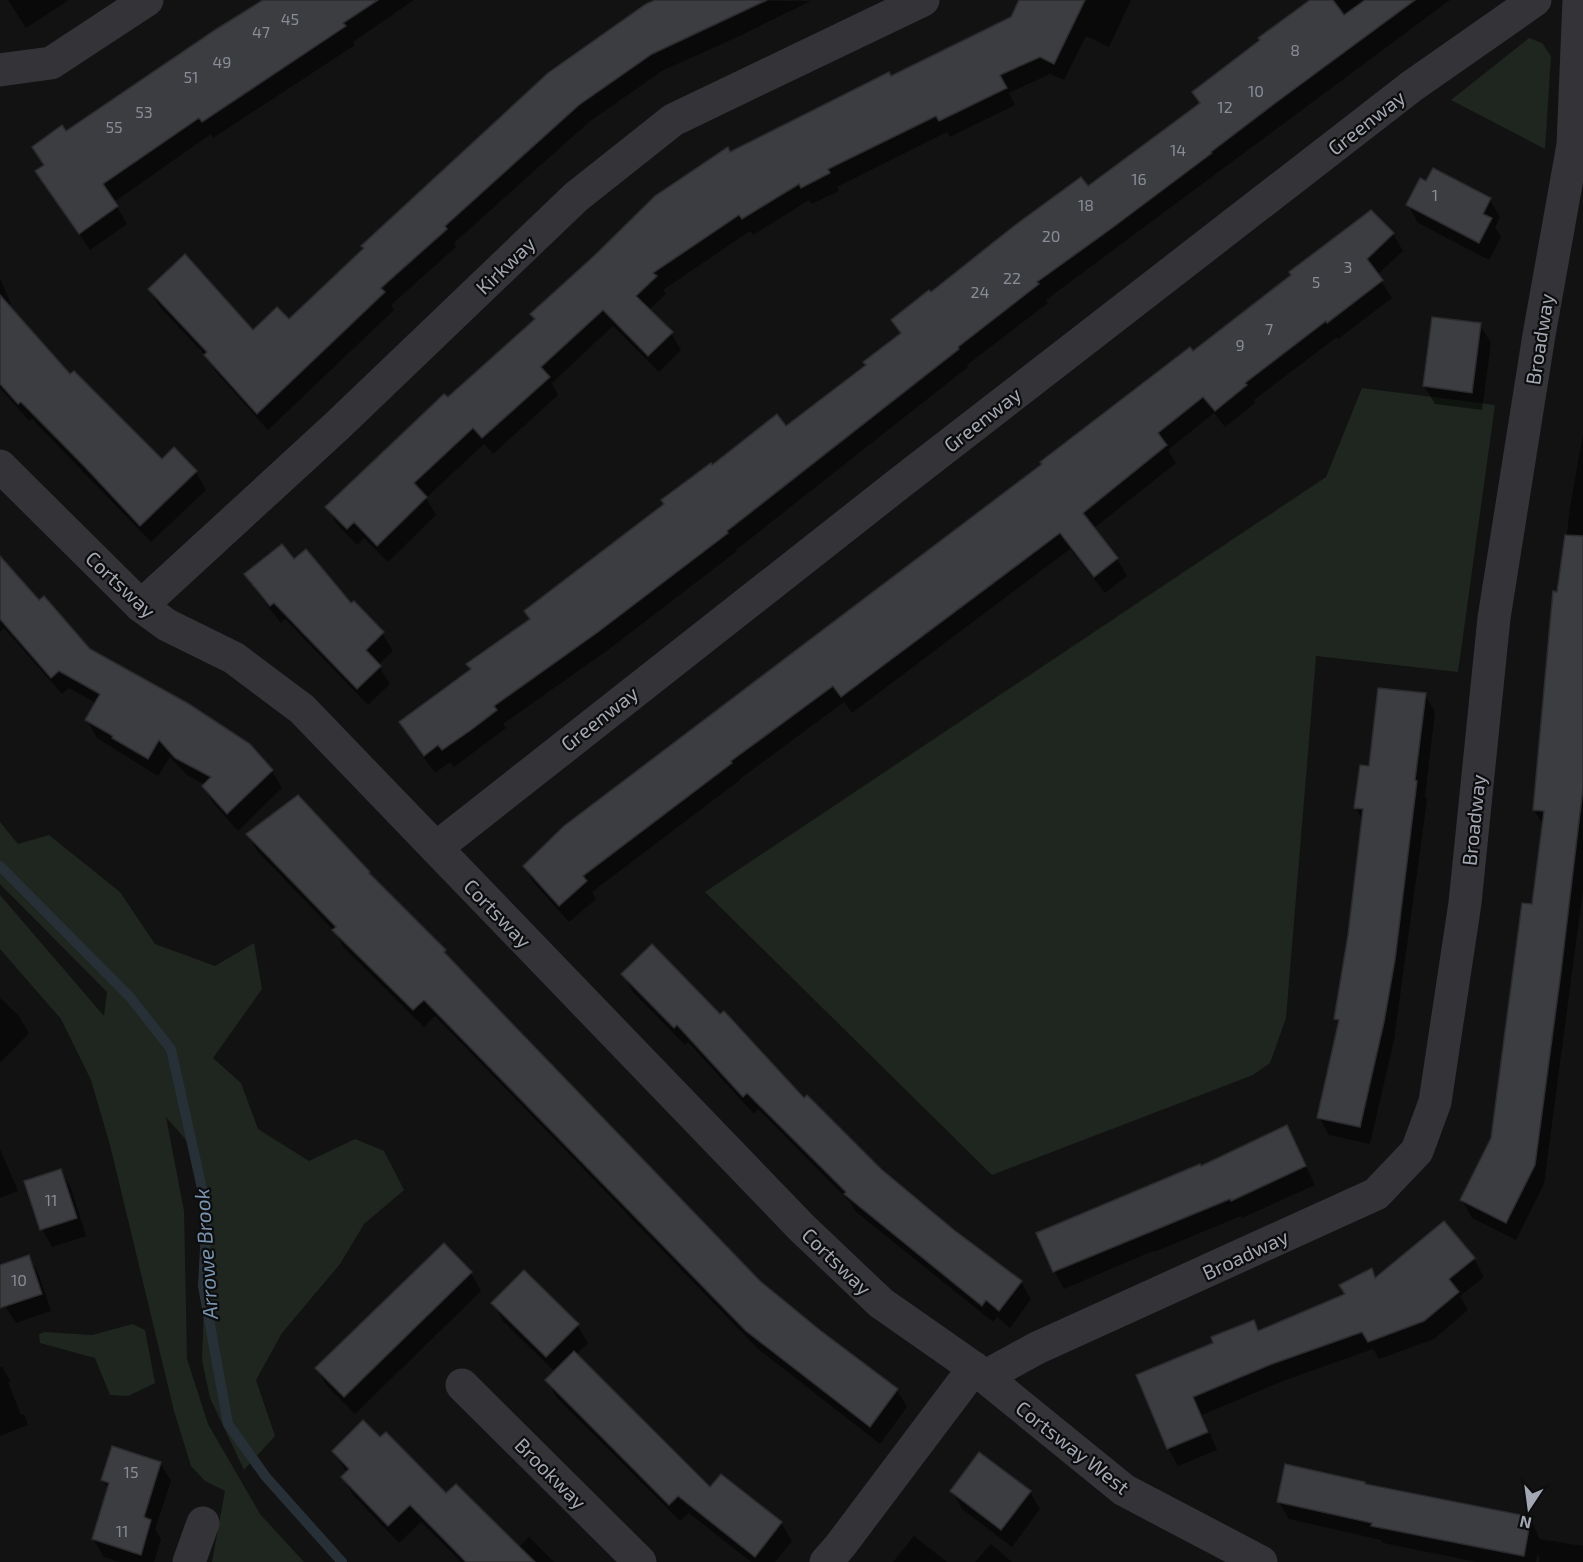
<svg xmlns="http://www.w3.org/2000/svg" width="1583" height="1562" font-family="'Exo 2',sans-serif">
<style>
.green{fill:#1e261f}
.shadow{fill:#0007}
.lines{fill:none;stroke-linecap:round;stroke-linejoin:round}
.stream{stroke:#283037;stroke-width:10}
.building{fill:#3c3d40;stroke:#2c2c2f;stroke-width:1.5}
.minor{stroke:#333338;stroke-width:33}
.labels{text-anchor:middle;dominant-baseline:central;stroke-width:4.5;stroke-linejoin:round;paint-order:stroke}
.number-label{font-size:16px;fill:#898d97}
.street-label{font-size:20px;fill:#a3a8b4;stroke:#0d0d0e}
.water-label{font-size:21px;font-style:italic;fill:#7994b0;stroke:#0d0d0e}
</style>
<rect width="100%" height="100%" fill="#121213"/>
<g class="green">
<path d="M1529,38L1542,43L1551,56L1545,149L1451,100Z"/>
<path d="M1362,388L1495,405L1458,672L1316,656L1286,1018L1270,1063L1253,1075L992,1175L705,892L1326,477Z"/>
<path d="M0,822L18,844L49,835L120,892L155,944L215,966L254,943L262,989L213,1058L241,1083L258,1129L309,1161L355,1139L384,1151L404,1190L364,1224L340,1264L282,1333L256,1380L275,1436L244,1470L210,1398L202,1360L207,1211L192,1147L166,1117L184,1211L187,1359L208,1424L260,1514L304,1562H212L225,1491L205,1481L191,1466L174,1411L110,1145L91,1080L61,1019L0,949V895L104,1016L107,992L0,884Z"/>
<path d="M133,1324L145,1330L155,1383L128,1396L110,1395L95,1358L40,1343L39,1334L45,1332L92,1335Z"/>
</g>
<g class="shadow">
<path d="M8,0H69L26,28Z"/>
<path d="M267,0H414L353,42L355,45L213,138L211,134L114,202L127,224L90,250L48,189L44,165L34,147L66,133Z"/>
<path d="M659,0L811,1L733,39L662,71L589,122L454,243L456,247L391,305L394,310L268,430L216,372L207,357L159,306L149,289L253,332L289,321Z"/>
<path d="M1021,0H1131L1109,47L1086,36L1064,80L1050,74L1009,93L1015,105L950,137L947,132L837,187L839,191L812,204L809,200L753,235L750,231L663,290L666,294L649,310L671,333L681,350L659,372L613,326L552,383L558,395L493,454L484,444L426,498L436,515L388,562L364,538L357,545L337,524L327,507L535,321L532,314L730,154L891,78L1012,18Z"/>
<path d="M1313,0H1450L1046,300L1048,303L967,365L968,367L736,550L737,551L608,650L503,724L506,728L454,767L450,762L435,773L411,740L401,723L472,670L712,467L786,428L867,366L901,334L893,320L1088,189L1201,104L1194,92Z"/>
<path d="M1490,200L1500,217L1495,227L1501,237L1489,260L1418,223L1408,205Z"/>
<path d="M1371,212L1393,234L1403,251L1377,275L1392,298L1338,339L1337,337L1254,400L1255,403L1225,427L1214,413L1168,450L1176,463L1093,529L1117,559L1127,576L1105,593L1070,549L852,713L844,702L740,779V780L592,892L596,899L569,922L534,883L524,866L1193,353Z"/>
<path d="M0,278L11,304L8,306L70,376L162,461L196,472L206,490L151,542L32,419L29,421L0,388Z"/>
<path d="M1480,325L1491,343L1482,410L1435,404L1424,386Z"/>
<path d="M1583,434V890L1544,1184L1516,1240L1472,1218L1462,1200L1493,1139L1533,906L1544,826L1534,810L1570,507Z"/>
<path d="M0,558L39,602L89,650L272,771L282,788L238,831L214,804L203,786L205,785L187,775L170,757L158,776L97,738L87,720L96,703L69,688L62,694L4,628L0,632Z"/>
<path d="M246,575L351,606L382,633L393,651L378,665L390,684L368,705L285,619L281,623L257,592Z"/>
<path d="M1425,695L1435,712L1425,796L1427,800L1394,1040L1370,1144L1329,1135L1319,1117L1340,1026L1336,1019L1350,935L1363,821L1356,808L1370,768Z"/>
<path d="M247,834L369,873L759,1282L820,1332L897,1390L907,1407L880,1444L758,1349L435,1016L424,1027L344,948L334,931L258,852Z"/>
<path d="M623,974L804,1100L880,1170L953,1231L1021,1282L1031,1299L1010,1328L997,1317L993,1322L856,1212L850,1202L758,1109L754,1114L688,1042L685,1045L633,992Z"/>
<path d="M0,998L18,1015L29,1033L0,1063Z"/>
<path d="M1287,1127L1315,1185L1242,1218L1241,1216L1154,1252L1153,1251L1064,1289L1054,1271L1201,1167Z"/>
<path d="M0,1149L18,1191L0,1198Z"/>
<path d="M61,1171L71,1188L86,1236L52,1247L42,1229Z"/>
<path d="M29,1257L39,1275L51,1311L16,1323L5,1306L0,1290V1267Z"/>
<path d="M1474,1259L1484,1277L1460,1296L1468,1310L1434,1339L1379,1359L1373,1349L1283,1381L1202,1415L1217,1450L1178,1466L1168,1448L1215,1344L1253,1322L1259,1332L1346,1295L1371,1270L1376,1279Z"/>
<path d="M471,1273L481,1291L355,1414L327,1386L317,1369Z"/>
<path d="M493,1303L577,1325L588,1343L576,1355L710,1490L721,1476L781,1523L792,1541L775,1562H751L689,1513L680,1521L557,1398L547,1380L555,1372L503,1321Z"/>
<path d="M0,1367H2L11,1382H8L21,1415L24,1414L28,1425L0,1436Z"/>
<path d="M333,1451L446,1495L518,1548L529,1537L554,1562H461L421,1522L399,1543L353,1495L343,1477L347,1473Z"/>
<path d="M160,1463L171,1481L155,1529L161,1539L154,1562H120L104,1557L93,1539L109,1490L103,1480Z"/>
<path d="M1366,1486L1530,1519L1540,1539L1583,1546V1562H1539L1540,1556L1537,1555L1536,1562H1477L1383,1543L1381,1540L1289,1519L1278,1501Z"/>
<path d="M952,1491L1030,1492L1040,1509L1012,1547L962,1509Z"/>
<path d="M914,1536L947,1562H893Z"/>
<path d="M991,1544L1012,1562H975Z"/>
</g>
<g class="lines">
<path class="stream" d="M0,866L130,997L171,1049L207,1211L203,1286L228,1424L266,1477L342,1562"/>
</g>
<g class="building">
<path d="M263,0H378L343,23L346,26L202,122L199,118L103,184L118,206L79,234L35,171L44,165L32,147L62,125L66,131L215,30Z"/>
<path d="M655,0H767L652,54L579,105L445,226L447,229L381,288L385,292L257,414L204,355L207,352L148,289L185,254L253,330L277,307L289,319L364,248L361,246L548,73L646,4Z"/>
<path d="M1019,0H1085L1054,64L1040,57L1000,75L1007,88L939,121L936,116L828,169L830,173L801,188L799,184L742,219L739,215L653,273L657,276L636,296L673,332L648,356L603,310L541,367L550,377L482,438L473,428L414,483L427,497L377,546L354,522L347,529L325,507L444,394L448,397L535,319L530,314L594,256L655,196L728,147L730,152L889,72L891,76L1011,17Z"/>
<path d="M1310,0H1333L1344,15L1365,0H1415L1274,104L1211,152L1212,153L1112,228L1037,282L1039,284L958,347L959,349L727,531L728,533L598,632L494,706L497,710L471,730L442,750L438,745L424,756L399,722L471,669L466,664L530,619L524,611L664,504L661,500L711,463L712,465L777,414L786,426L866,365L863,362L901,333L891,320L929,290L931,292L1014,226L1081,177L1088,186L1200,103L1192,92L1260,40L1258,38Z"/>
<path d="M1433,168L1491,198L1483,214L1492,218L1479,243L1406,205L1420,178L1426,181Z"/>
<path d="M1371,210L1394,233L1367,259L1383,280L1327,323L1326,321L1245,383L1247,385L1215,411L1203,397L1158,433L1167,445L1083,513L1118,558L1094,577L1060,533L841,697L833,686L731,761L732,763L583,876L587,881L559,906L523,866L564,826L1042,464L1040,462L1190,347L1193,351L1291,275L1289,272Z"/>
<path d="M0,295L70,374L74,371L162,459L174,447L197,471L140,526L85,467L21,402L18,404L0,384Z"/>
<path d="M1432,317L1481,323L1472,393L1423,386Z"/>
<path d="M1565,535L1583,536V788L1561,972L1535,1165L1506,1223L1460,1200L1491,1138L1522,903L1532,904L1544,811L1533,810L1553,591L1557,592Z"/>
<path d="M282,544L294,559L306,549L351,603L354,601L384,632L366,650L381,666L357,689L274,603L270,606L244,574Z"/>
<path d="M0,556L39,600L44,596L90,649L189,704L250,744L273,770L227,814L202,786L211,777L175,758L159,740L148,759L112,738L113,736L85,720L100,694L59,671L51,678L0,619Z"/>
<path d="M1378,688L1426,693L1415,780L1417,781L1395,960L1384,1022L1360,1127L1317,1118L1339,1020L1334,1019L1348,935L1363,809L1354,808L1360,765L1369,766Z"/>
<path d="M298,795L370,872L369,873L446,950L444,952L501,1012L760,1281L821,1331L898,1389L870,1427L746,1331L424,1000L413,1010L332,930L336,927L246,834Z"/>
<path d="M652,944L720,1014L724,1011L804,1098L807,1095L881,1169L954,1230L1022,1281L999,1311L986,1300L982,1306L844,1194L846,1192L747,1093L743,1097L677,1025L674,1028L621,974Z"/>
<path d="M1287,1125L1306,1166L1231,1201L1230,1199L1053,1272L1036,1233L1200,1164L1201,1166Z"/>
<path d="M61,1169L77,1218L40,1230L24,1181Z"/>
<path d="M1444,1221L1475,1258L1449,1279L1459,1292L1424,1321L1368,1342L1362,1332L1272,1364L1193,1397L1208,1432L1167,1449L1136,1375L1213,1343L1211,1337L1254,1320L1258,1331L1345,1294L1339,1285L1372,1268L1375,1278Z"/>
<path d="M444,1243L472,1272L344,1397L315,1368Z"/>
<path d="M29,1255L42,1294L0,1308V1265Z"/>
<path d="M524,1270L579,1324L546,1357L491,1303Z"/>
<path d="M574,1351L710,1487L721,1474L782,1522L755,1557L678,1496L669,1505L545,1380Z"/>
<path d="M363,1420L380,1437L386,1432L446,1493L456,1484L535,1562H466L410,1505L388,1526L341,1477L349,1469L332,1451Z"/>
<path d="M112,1446L161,1462L144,1517L151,1520L141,1555L92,1539L109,1483L101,1480Z"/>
<path d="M979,1452L1031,1491L1001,1530L950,1491Z"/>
<path d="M1285,1464L1365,1482V1484L1531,1517L1524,1556L1371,1526L1372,1523L1277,1502Z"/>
</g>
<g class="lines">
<g class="minor">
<path d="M0,70L51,63L147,0"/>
<path d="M0,466L141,606L167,625L234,658L302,709L802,1228L881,1303L974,1368L1124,1490L1261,1562"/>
<path d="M141,606L338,425L576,197L673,120L923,0"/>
<path d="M436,848L901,482L1412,86L1535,0"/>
<path d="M984,1377L1037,1348L1376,1194L1417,1151L1435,1102L1465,903L1494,618L1539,335L1573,145L1579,0"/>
<path d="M462,1385L640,1562"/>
<path d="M189,1562L203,1523"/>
<path d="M826,1562L840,1546L974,1368"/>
</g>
</g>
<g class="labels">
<g class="number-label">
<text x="290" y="18">45</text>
<text x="261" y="31">47</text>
<text x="1295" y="49">8</text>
<text x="222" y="61">49</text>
<text x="191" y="76">51</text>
<text x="1256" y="90">10</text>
<text x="1225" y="106">12</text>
<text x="144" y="111">53</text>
<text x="114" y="126">55</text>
<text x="1178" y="149">14</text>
<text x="1139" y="178">16</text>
<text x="1435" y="194">1</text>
<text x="1086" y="204">18</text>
<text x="1051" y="235">20</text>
<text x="1348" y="266">3</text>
<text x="1012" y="277">22</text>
<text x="1316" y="281">5</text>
<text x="980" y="291">24</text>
<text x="1269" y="328">7</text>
<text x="1240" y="344">9</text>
<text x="51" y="1199">11</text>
<text x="19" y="1279">10</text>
<text x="131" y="1471">15</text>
<text x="122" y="1530">11</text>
</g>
<g class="street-label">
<text transform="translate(1366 122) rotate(-38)">Greenway</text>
<text transform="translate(505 265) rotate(-44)">Kirkway</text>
<text transform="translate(1539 339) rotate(-81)">Broadway</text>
<text transform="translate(982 419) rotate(-38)">Greenway</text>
<text transform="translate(121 584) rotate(43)">Cortsway</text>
<text transform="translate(599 718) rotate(-38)">Greenway</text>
<text transform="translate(1473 820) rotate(-84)">Broadway</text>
<text transform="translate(498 913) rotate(46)">Cortsway</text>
<text transform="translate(1245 1254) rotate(-25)">Broadway</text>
<text transform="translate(837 1261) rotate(44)">Cortsway</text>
<text transform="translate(1073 1447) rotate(38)">Cortsway West</text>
<text transform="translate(551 1473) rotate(45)">Brookway</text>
</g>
<g class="water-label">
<text transform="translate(205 1254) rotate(-94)">Arrowe Brook</text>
</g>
</g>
<g transform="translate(1529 1508) rotate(193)" stroke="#0d0d0e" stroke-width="4.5" paint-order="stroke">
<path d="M0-4.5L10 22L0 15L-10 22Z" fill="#a3a8b4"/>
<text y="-9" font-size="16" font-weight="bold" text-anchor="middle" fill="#a3a8b4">N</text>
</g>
</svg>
